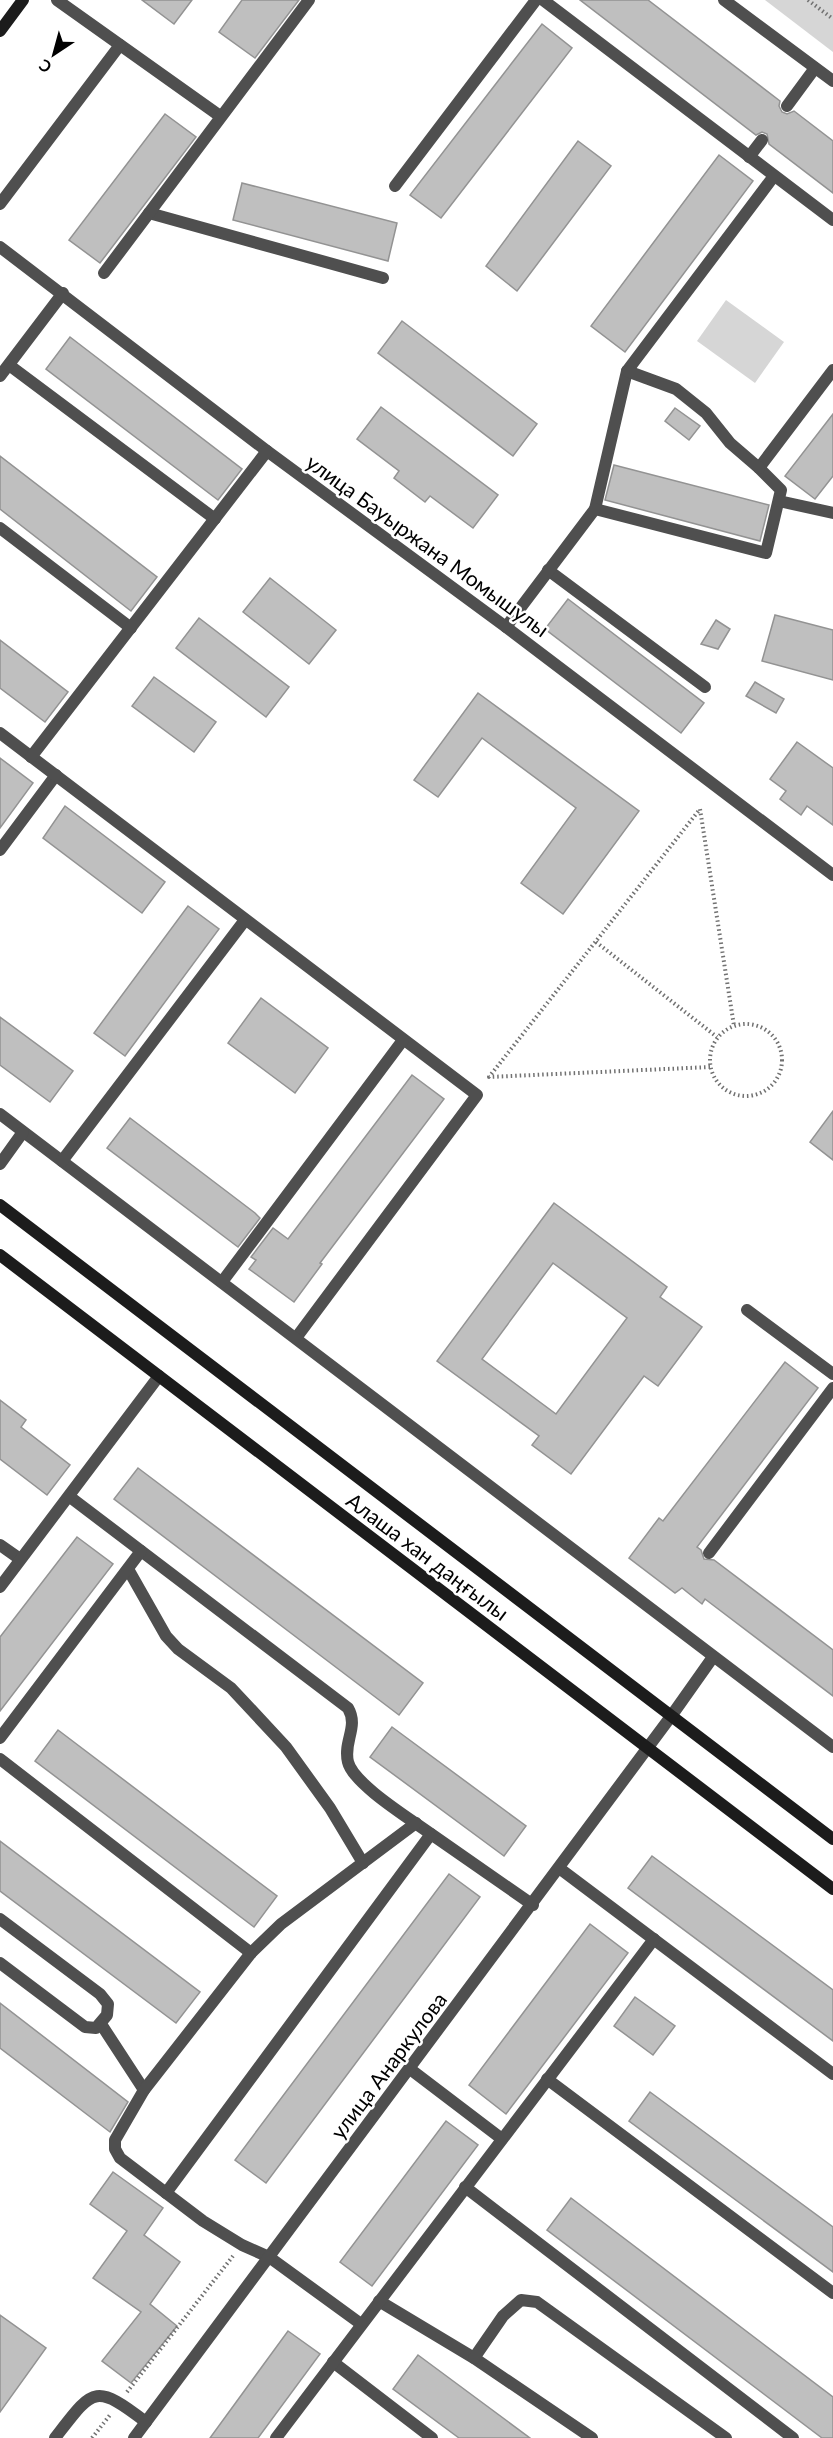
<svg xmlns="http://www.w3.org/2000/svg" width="833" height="2438" font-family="Lato,sans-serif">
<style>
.green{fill:#d6d6d6}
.building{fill:#bfbfbf;stroke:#939393;stroke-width:1.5;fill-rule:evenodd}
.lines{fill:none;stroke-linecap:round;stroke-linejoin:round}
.path{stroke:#717171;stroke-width:4;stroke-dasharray:1.5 3;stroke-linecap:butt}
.service{stroke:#4f4f4f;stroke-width:12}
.minor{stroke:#4f4f4f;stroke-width:12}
.tertiary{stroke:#4f4f4f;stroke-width:12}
.secondary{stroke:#1c1c1c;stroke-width:12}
.labels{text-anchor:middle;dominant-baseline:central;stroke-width:5;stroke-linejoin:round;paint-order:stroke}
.street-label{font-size:21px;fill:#000;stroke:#fff}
</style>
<rect width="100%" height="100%" fill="#fff"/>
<g class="green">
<path d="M765,0H833V52Z"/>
<path d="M726,300L784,342L755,383L697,341Z"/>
</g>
<g class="building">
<path d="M142,0H192L174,24Z"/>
<path d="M242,0H299L255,58L219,32Z"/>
<path d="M580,0H648L780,101L779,106L782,112L787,114L794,111L833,141V193L769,144L767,134L762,132L756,135Z"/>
<path d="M542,24L572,48L441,218L410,195Z"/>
<path d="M165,114L196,137L100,263L69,240Z"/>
<path d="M578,141L611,166L517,291L486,266Z"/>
<path d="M719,155L753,181L625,352L591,326Z"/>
<path d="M242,183L397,223L388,261L233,220Z"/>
<path d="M402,321L537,424L513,456L378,353Z"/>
<path d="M70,337L242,469L218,500L46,369Z"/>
<path d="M381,407L498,495L473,528L430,496L425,502L394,478L399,471L357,439Z"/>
<path d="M675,408L700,426L689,440L665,421Z"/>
<path d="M833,414V476L815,499L785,476Z"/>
<path d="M0,456L157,577L131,611L0,509Z"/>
<path d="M614,465L769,505L760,541L605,500Z"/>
<path d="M270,578L336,630L309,664L243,612Z"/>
<path d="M568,599L704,703L681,733L545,629Z"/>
<path d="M775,615L833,630V680L762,661Z"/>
<path d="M199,618L289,687L266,717L176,648Z"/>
<path d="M716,620L730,629L718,649L701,644Z"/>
<path d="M0,640L68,692L45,722L0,688Z"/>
<path d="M154,677L216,722L194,752L132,706Z"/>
<path d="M755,682L784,699L776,713L746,696Z"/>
<path d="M478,693L639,811L563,914L521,883L576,808L482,738L438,797L414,780Z"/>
<path d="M797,742L833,768V825L807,806L801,815L780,799L786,791L770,779Z"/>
<path d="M0,758L33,783L0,828Z"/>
<path d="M65,806L165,882L142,913L43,838Z"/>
<path d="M188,906L219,929L125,1056L94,1033Z"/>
<path d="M261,998L328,1048L295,1093L228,1043Z"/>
<path d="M0,1017L73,1071L50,1102L0,1065Z"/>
<path d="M412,1075L444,1099L320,1263L322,1264L294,1302L249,1269L256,1260L251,1257L273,1228L288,1239Z"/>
<path d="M833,1111V1160L810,1142Z"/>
<path d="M130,1118L255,1213L260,1218L238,1247L107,1148Z"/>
<path d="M554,1203L667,1287L660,1297L702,1327L658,1386L644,1376L571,1474L532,1445L539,1436L437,1361ZM553,1263L627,1318L556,1414L482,1359Z"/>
<path d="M785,1362L818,1388L697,1547L701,1550L704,1559L714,1560L833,1650V1696L705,1599L702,1604L682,1588L675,1593L629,1558L659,1518L663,1521Z"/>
<path d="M0,1400L26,1420L21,1427L70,1465L47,1495L0,1459Z"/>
<path d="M138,1468L423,1683L399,1715L114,1499Z"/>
<path d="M77,1537L113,1564L0,1711V1637Z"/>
<path d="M392,1727L526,1826L504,1856L370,1757Z"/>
<path d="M58,1730L277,1896L254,1927L35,1761Z"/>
<path d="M0,1841L200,1992L176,2023L0,1891Z"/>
<path d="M652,1856L833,1990V2041L628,1888Z"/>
<path d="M449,1874L480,1897L266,2183L235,2160Z"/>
<path d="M590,1924L628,1953L506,2114L469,2085Z"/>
<path d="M635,1997L675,2026L653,2055L614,2026Z"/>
<path d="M0,2003L128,2102L110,2132L0,2048Z"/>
<path d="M650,2092L833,2227V2272L629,2121Z"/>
<path d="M446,2121L478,2145L372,2286L340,2262Z"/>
<path d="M113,2172L163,2208L144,2235L180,2262L150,2304L177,2326L131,2383L102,2361L141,2312L93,2278L127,2231L90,2204Z"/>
<path d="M571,2198L833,2397V2438H822L547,2230Z"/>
<path d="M0,2315L46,2348L0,2412Z"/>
<path d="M288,2331L320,2354L258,2438H210Z"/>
<path d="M418,2355L530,2438H459L393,2389Z"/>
</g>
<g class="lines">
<g class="path">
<path d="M808,0L833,19"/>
<path d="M596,942L717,1037"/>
<circle cx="746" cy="1060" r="36"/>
<path d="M710,1067L489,1077L700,809L734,1026"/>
<path d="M127,2392L233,2256"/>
<path d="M92,2438L110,2415"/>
</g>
<g class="service">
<path d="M57,0L220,116"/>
<path d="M543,0L833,220"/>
<path d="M787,106L815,68"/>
<path d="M749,157L762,140"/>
<path d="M774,176L627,371L595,509L766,553L781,490L759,468L833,370"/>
<path d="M395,186L536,0"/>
<path d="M0,204L120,45"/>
<path d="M149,213L383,278"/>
<path d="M104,273L309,0"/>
<path d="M9,365L215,519"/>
<path d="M627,371L676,389L706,413L730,443L759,468"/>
<path d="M0,376L63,293"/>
<path d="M779,501L833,513"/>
<path d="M0,528L131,628"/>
<path d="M548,570L705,687"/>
<path d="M506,627L595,509"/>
<path d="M0,850L56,775"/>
<path d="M747,1310L833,1374"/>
<path d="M70,1497L348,1708C359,1727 343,1741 348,1762C353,1784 412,1820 431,1834"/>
<path d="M0,1545L20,1559"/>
<path d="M709,1553L833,1388"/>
<path d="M128,1569L166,1636L178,1649L231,1688L286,1747L330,1808L363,1863"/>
<path d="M0,1587L159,1376"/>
<path d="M0,1738L141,1551"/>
<path d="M0,1759L251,1953"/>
<path d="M559,1868L833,2074"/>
<path d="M0,1919L100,1994L108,2004L107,2015L96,2028L85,2027L0,1963"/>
<path d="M101,2024L144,2090L115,2140V2149L120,2158L203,2221L242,2245L269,2257L361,2324"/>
<path d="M410,2069L502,2139"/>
<path d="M547,2079L833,2293"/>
<path d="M144,2090L251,1953L281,1924L416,1823"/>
<path d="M465,2187L793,2438"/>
<path d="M166,2193L431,1834L533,1905"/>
<path d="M379,2301L474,2358L592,2438"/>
<path d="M474,2358L503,2316L521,2300L537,2302L726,2438"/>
<path d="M333,2362L432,2438"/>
<path d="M55,2438C93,2389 94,2382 146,2422"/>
<path d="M276,2438L654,1939"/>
</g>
<g class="minor">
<path d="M0,247L267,451L506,627L833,875"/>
<path d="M0,733L477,1095L296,1338"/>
<path d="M31,757L267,451"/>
<path d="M0,1114L833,1747"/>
<path d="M62,1161L245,920"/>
<path d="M0,1164L23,1132"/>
<path d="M222,1282L403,1040"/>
<path d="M672,1715L713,1657"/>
</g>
<g class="tertiary">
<path d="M724,0L833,81"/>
<path d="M134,2438L672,1715"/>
</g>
<g class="secondary">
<path d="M0,31L23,0"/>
<path d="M0,1205L833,1839"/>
<path d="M0,1255L833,1889"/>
</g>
</g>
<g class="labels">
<g class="street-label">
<text transform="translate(428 545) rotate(36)">улица Бауыржана Момышулы</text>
<text transform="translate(428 1556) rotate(37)">Алаша хан даңғылы</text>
<text transform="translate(388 2065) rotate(-53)">улица Анаркулова</text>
</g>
</g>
<g transform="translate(54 54) rotate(216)" stroke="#ffffff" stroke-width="4.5" paint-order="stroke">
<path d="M0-4.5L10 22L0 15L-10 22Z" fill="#000000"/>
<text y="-9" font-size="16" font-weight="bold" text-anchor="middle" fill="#000000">С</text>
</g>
</svg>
